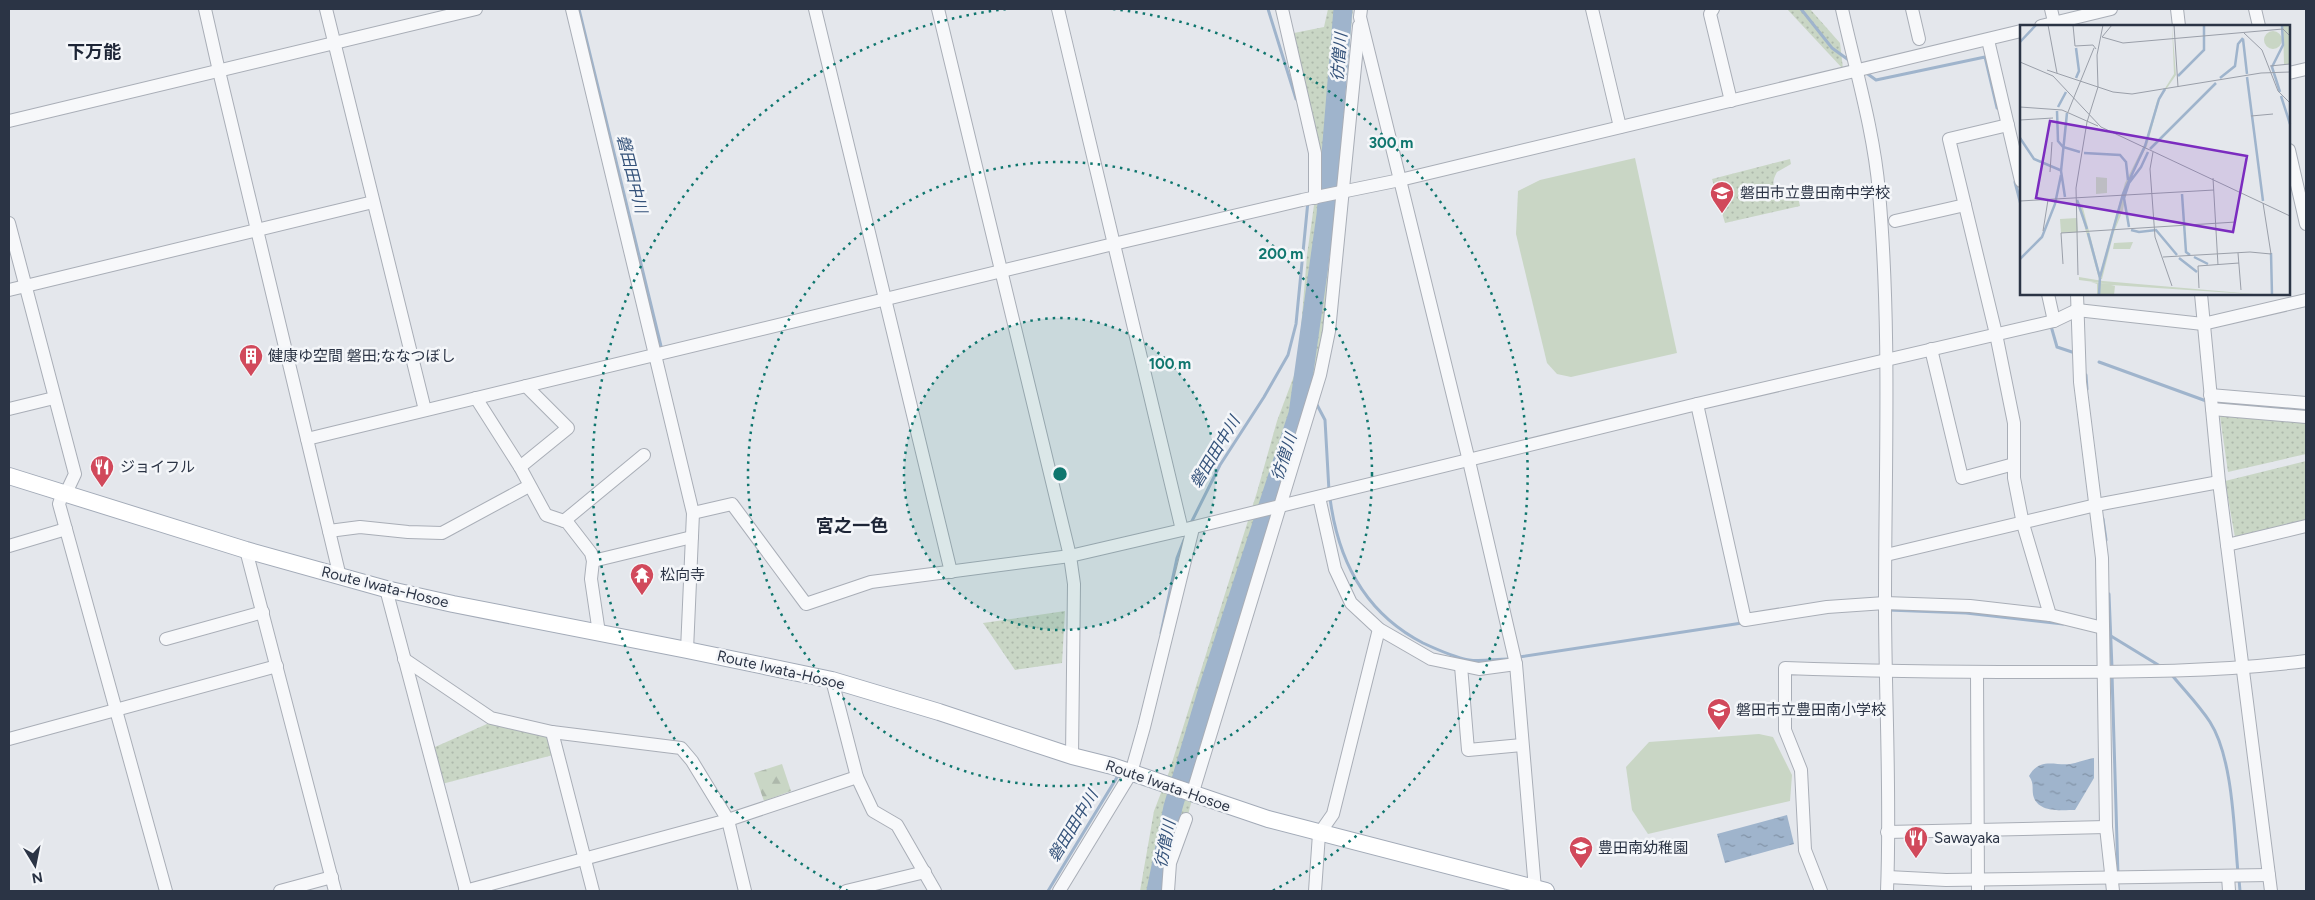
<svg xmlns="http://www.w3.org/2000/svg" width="2315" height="900" font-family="Figtree,'Noto Sans JP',sans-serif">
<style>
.grass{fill:url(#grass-dots)}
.forest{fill:url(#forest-firs)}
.garden{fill:#c9d6c5}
.water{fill:url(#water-ripples)}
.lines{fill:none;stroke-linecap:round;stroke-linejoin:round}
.stream{stroke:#9fb4cc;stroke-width:3}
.river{stroke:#9fb4cc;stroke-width:19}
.minor-casing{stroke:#a9aeb7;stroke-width:14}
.major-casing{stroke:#a3abb8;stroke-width:18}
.minor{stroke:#f7f8fa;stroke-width:12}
.major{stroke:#fff;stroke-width:16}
.ring{fill:none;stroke:#0f766e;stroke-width:2.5;stroke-dasharray:2.5 5}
.labels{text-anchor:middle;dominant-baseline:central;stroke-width:5;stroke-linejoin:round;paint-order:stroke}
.poi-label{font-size:15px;fill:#2b3445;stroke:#f4f6f9;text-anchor:start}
.street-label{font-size:15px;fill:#2b3445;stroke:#f4f6f9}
.water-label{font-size:16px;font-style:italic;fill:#34527a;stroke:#f4f6f9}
.quarter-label{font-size:18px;font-weight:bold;fill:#1d2536;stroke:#f4f6f9}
.inset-river{fill:none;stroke:#9fb4cc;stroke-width:2.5}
.inset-road{fill:none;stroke:#9a9fa9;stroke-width:1}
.view{fill:#7b2cbf;fill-opacity:0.15;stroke:#7b2cbf;stroke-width:2.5}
.inset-edge{fill:none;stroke:#2b3445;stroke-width:2.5}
.centre{fill:#0f766e;stroke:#f4f6f9;stroke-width:2.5}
.ring-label{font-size:15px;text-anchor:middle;font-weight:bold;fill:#0f766e;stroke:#f4f6f9;stroke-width:5;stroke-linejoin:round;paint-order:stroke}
</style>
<defs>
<pattern id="grass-dots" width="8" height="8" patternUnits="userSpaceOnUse" patternTransform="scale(1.25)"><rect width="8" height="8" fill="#c9d6c5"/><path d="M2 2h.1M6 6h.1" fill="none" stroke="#adb8ab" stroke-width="1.8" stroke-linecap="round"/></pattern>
<pattern id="forest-firs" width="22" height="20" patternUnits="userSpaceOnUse" patternTransform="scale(1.25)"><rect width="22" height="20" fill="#c9d6c5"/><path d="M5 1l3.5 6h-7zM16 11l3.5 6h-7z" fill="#adb8ab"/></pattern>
<pattern id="water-ripples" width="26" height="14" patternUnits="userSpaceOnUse" patternTransform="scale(1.25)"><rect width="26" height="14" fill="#9fb4cc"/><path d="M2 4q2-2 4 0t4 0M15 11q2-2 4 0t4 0" fill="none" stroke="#8293a7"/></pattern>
</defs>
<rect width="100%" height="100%" fill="#e4e7ec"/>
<g class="grass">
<path d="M1328,9H1353L1329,256L1325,317L1326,341L1204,754L1168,891H1140L1154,811L1169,772L1257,492L1277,421L1298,365L1307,255L1315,198L1294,33L1324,27Z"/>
<path d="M1787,9H1810L1840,43L1843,69Z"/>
<path d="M1790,159L1791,164L1777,172C1766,191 1782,197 1798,197L1800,206L1725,223L1712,179Z"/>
<path d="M2219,409L2306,417V454L2228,472Z"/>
<path d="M2306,461V526L2236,543L2225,481Z"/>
<path d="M1065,611L1062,663L1015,670L983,623Z"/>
<path d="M496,720L552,732L557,754L438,785L435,747Z"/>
</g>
<path class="forest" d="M782,764L791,791L764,801L754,773Z"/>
<g class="garden">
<path d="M1635,158L1677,353L1571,377L1557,374L1547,363L1516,234L1518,191L1540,180Z"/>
<path d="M1759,734L1773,737L1792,775L1790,801L1648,834L1632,810L1626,767L1649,742Z"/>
</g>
<g class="water">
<path d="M2094,758V778L2075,810C2063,810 2040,813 2034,798C2031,790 2035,784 2029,776C2041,755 2058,768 2075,763C2082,761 2087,759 2094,758Z"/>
<path d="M1787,815L1794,844L1725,863L1717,834Z"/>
</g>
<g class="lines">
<g class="stream">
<path d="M579,9L661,346"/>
<path d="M1268,9L1296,99"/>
<path d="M1801,9L1832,48L1850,61"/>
<path d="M1865,72L1876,80L1985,57L1997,108"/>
<path d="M2015,182L2021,205"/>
<path d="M2051,326L2057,347L2075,353"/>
<path d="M2099,362L2209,402"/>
<path d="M2086,375L2087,389"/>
<path d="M1301,389L1310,397"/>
<path d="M1315,401L1325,420L1329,491"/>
<path d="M2215,402L2306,410"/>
<path d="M1330,498C1338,561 1365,613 1423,643C1438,650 1453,657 1469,660C1481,662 1495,659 1508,659"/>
<path d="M2103,519L2106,540"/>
<path d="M1190,525L1220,465L1264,397L1288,355L1296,324L1308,201"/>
<path d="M2109,594L2112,668"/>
<path d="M1888,610L1966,613L2063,624"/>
<path d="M1161,633L1177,558L1184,540"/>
<path d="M2106,633L2160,666"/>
<path d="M1519,657L1742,623"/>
<path d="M2112,674L2118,875"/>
<path d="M2171,674C2184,690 2199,705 2210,722C2233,758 2234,830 2238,873"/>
<path d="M2239,879L2240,891"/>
<path d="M1048,891L1119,774"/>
</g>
<path class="river" d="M1156,891L1173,807L1208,689L1298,414L1326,215L1343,9"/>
<g class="minor-casing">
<g id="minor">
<path d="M205,9L219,71L340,577"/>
<path d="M326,9L425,410"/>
<path d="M572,9L693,513L687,650"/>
<path d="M815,9L951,572"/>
<path d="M938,9L1070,556L1074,584L1072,756"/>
<path d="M1058,9L1182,530"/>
<path d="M1282,9L1315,153V198"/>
<path d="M1361,9L1360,17L1469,461L1516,664L1535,889"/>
<path d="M1592,9L1620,127"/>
<path d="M1713,9L1710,14L1731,101"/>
<path d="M1842,9C1855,68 1874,131 1879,192C1891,328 1885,465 1885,602C1885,698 1891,795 1887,891"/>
<path d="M1912,9L1919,39"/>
<path d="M2051,9L2055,26"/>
<path d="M2177,9L2179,26"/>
<path d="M2255,9L2259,26"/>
<path d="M2041,26L2111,9"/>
<path d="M1988,40L2021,181"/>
<path d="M2289,73L2306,69"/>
<path d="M9,121L476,9"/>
<path d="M2008,125L1949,139L1996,334L2014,423V478L2023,524L2050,615"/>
<path d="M2289,150L2306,224"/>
<path d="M1895,221L1965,205"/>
<path d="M9,223L75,474L66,493"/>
<path d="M9,290L373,202"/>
<path d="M2048,294L2054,321"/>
<path d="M2077,294L2080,382L2102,558L2106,827L2113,891"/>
<path d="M2201,294L2219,482L2271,891"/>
<path d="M1931,349L1962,478L2014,464"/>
<path d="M2210,395L2306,403"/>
<path d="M476,398L520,467L546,515L567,522L591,553L593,561L591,579L599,633"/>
<path d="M1697,404L1745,620L1827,607L1885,603L1970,606L2050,615L2103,628"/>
<path d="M9,409L54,398"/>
<path d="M2212,409L2306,417"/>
<path d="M307,439L1105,246L1302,200L1400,180L2021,31"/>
<path d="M520,467L568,428L526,386"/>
<path d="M63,492L59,504L166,891"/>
<path d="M1319,497L1335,569L1351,603L1379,629L1431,659L1479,669L1516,664"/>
<path d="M693,513L732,504L806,604L871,582L1070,556L1182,530L1697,404L2054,321L2077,310L2203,324L2306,300"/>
<path d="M564,521L644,455"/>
<path d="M329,531L360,527L408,532L442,533L529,486"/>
<path d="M2227,545L2306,526"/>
<path d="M9,546L66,529"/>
<path d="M246,550L335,891"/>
<path d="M1886,555L2096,505L2219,482"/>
<path d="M593,561L692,537"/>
<path d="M386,589L466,891"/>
<path d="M166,639L263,612"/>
<path d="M404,659L491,718L552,732L681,748L692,761L728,820L745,891"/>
<path d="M1461,666L1468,750L1522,745"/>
<path d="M1977,672L1978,891"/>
<path d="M832,680L857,777L873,811L897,825L935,891"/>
<path d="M552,732L593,891"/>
<path d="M9,739L277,666"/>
<path d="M1192,795L1320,375L1329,331L1359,26"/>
<path d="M1887,832L2106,827"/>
<path d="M2228,876L2229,891"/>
<path d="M1888,877L1946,880L2269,875"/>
<path d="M280,891L332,877"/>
<path d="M465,891L728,820L857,777"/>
<path d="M846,891L925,872"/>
<path d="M1059,891L1131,773L1144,727L1193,528"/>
<path d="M1168,891L1170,863L1186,819"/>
<path d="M1315,891L1319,834L1333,814L1379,629"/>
<path d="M1821,891L1805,850L1801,770L1785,730V668C1871,671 1957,672 2042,672C2130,672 2219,672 2306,661"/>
</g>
</g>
<g class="major-casing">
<path id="major" d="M9,476L246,550L386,589L453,604L687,650L832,680L939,712L1072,756L1112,766L1268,819L1546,891"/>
</g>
<use href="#minor" class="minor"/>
<use href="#major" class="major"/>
</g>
<circle cx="1060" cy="474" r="156" fill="#0f766e" fill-opacity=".12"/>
<g class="ring">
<circle cx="1060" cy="474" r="156"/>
<circle cx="1060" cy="474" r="312"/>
<path d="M848 891A468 468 0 0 1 1007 9M1113 9A468 468 0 0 1 1272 891"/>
</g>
<defs>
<g id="school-pin" transform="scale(1.25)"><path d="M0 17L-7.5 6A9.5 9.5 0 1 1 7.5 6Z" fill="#d1495b" stroke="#f4f6f9"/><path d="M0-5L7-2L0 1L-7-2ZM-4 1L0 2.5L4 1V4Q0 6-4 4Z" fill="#fff"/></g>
<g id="building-pin" transform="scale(1.25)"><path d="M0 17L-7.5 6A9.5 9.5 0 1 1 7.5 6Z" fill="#d1495b" stroke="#f4f6f9"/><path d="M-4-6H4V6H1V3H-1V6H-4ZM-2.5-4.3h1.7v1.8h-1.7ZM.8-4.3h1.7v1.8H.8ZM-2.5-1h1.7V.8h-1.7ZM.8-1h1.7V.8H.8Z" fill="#fff"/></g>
<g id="restaurant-pin" transform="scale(1.25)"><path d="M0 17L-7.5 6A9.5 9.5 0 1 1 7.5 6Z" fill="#d1495b" stroke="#f4f6f9"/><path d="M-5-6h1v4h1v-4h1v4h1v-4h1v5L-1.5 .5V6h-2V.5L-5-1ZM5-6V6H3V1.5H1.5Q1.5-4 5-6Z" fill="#fff"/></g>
<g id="temple-pin" transform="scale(1.25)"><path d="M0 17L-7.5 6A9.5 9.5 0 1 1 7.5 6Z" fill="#d1495b" stroke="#f4f6f9"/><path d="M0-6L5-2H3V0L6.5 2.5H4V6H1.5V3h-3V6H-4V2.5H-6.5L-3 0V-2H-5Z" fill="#fff"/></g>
</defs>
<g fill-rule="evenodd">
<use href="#school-pin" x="1722" y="193"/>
<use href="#building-pin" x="251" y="356"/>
<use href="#restaurant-pin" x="102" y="467"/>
<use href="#temple-pin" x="642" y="575"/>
<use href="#school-pin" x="1719" y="710"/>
<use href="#restaurant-pin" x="1916" y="838"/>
<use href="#school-pin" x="1581" y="848"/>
</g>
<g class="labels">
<g class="poi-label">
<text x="1740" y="193">磐田市立豊田南中学校</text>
<text x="268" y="356">健康ゆ空間 磐田;ななつぼし</text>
<text x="120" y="467">ジョイフル</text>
<text x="660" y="575">松向寺</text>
<text x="1736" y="710">磐田市立豊田南小学校</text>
<text x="1934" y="838">Sawayaka</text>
<text x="1598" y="848">豊田南幼稚園</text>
</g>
<g class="street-label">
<text transform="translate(385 587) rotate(14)">Route Iwata-Hosoe</text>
<text transform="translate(781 670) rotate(13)">Route Iwata-Hosoe</text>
<text transform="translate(1168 786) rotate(19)">Route Iwata-Hosoe</text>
</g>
<g class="water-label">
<text transform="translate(1339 57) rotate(-85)">彷僧川</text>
<text transform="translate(632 174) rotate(76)">磐田田中川</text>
<text transform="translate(1215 452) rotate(-59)">磐田田中川</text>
<text transform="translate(1284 457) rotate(-72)">彷僧川</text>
<text transform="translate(1073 826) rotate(-59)">磐田田中川</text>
<text transform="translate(1165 844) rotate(-79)">彷僧川</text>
</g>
<g class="quarter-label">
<text x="94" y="52">下万能</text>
<text x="852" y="526">宮之一色</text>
</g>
</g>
<g transform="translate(2020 25)">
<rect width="270" height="270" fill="#e4e7ec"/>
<path d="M152,0L156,50L140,73L127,121L108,157L103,185L94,207L82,254H79L57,174L63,183L80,249L105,158L126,116L137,76L154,49ZM57,193L58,207L41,208L40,194ZM59,252L83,256L245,270L91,260L95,261L94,270H77V259L71,257L90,259L59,255Z" fill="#c9d6c5"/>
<path d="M263,0H269L270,7V39H264Z" fill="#c9d6c5"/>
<path d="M244 15a9 9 0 1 1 18 0a9 9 0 1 1-18 0ZM76,152L87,153V168L76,169ZM113,217L110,224H93L94,218Z" fill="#c9d6c5"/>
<path class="inset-river" d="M223,14L227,49M0,17L16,0M56,23L59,46L56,53M158,51L184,25V0M227,52L243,176M200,53L215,41L218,19L223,13M260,67L252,42L263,20L262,0M261,71L270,99M38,82L46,67M37,86L38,116L43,122L60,127M0,113L14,134L40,145M130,124L196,58M64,128L100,130L106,137L108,155M162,169L166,227L170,230M45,172L41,146L47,88M57,175L67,204M109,202L104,173L109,158L121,142L128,127M111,205L119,207L136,205L157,230M68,208L80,253M251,228L252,270M174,232L188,239M159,233L177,247M0,234L22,212L35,179L41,150M79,270L80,252L103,169L125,121L139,74L145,64"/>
<path class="inset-road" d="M28,0L37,48M53,0L55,21L73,20L76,24M154,0L158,62M224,8L242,25L258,66L270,78M82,12L103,18L263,4L270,11M82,12L92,0M0,37L33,51L81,102L270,191M250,41L270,39M27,45L93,67L112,69L241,48L270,47M0,82L42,85L78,101M48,87L74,23M231,91L253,89M0,95L33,93M133,127L130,144L135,212L152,261M30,147L32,117M193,153L198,240M0,176L194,165M23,206L28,175M218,228L221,265M143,232L230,227L251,229L243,178M43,239L41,208L216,197M58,250L56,163L67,97L78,62L77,30L83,0M179,263L178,241L219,238"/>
<path class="view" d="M30,96L227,131L213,207L16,173Z"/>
<rect width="270" height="270" class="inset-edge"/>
</g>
<circle cx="1060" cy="474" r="8" class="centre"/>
<g class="ring-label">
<text x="1391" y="148">300 m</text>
<text x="1281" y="259">200 m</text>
<text x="1170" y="369">100 m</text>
</g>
<rect width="2315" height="900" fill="none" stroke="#2b3445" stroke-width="20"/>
<g transform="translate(35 865) rotate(170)" stroke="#f4f6f9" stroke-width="4" paint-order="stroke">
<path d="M0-4L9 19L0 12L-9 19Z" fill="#2b3445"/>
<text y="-8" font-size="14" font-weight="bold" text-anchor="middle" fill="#2b3445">N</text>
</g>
</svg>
